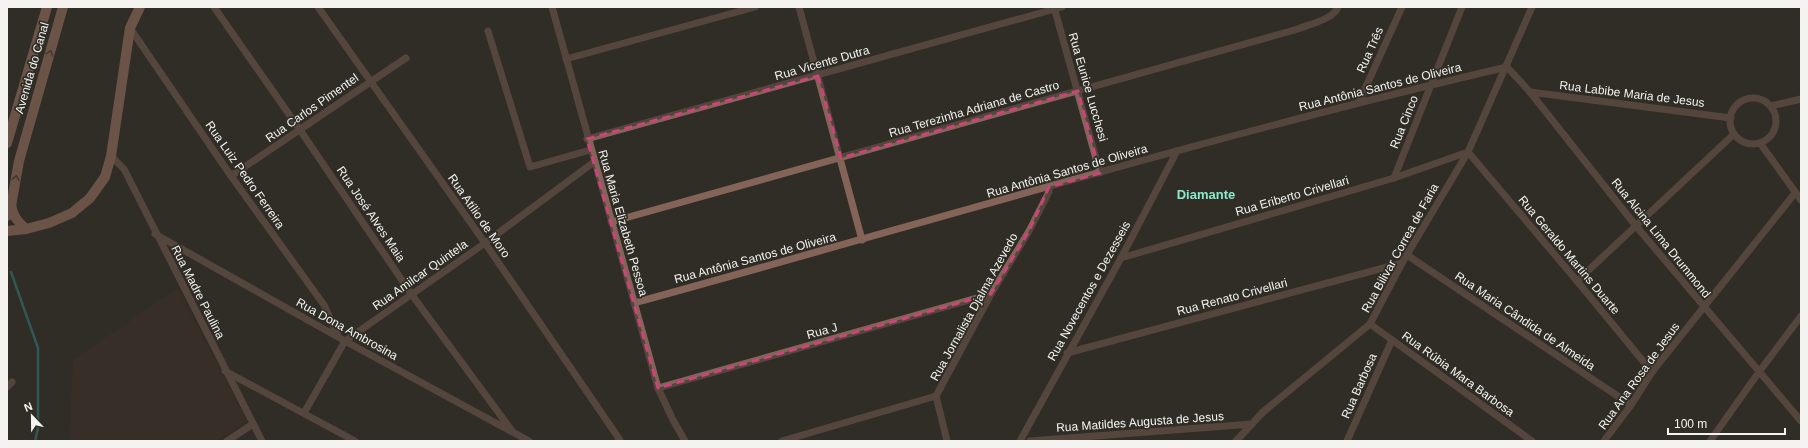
<svg xmlns="http://www.w3.org/2000/svg" width="1808" height="448" font-family="Helvetica,sans-serif">
<style>
.education{fill:#422f29}
.lines{fill:none;stroke-linecap:round;stroke-linejoin:round}
.stream{stroke:#358a93;stroke-width:2.5}
.minor{stroke:#846459;stroke-width:7}
.secondary{stroke:#b68271;stroke-width:10}
.oneway{stroke:#58463c}
.marked{fill:none;stroke:#cc4479;stroke-width:3;stroke-dasharray:8 5;stroke-linejoin:round}
.labels{text-anchor:middle;dominant-baseline:central;stroke-width:3.5;stroke-linejoin:round;paint-order:stroke}
.street-label{font-size:12px;fill:#f4f3ef;stroke:#2f2d26}
.neighbourhood-label{font-size:13px;font-weight:bold;fill:#89e9cc;stroke:#2f2d26}
</style>
<rect width="100%" height="100%" fill="#2f2d26"/>
<path class="education" d="M178,288L247,422L216,441H69L73,360Z"/>
<g class="lines">
<path class="stream" d="M11,272L38,348V428L35,441"/>
<g class="minor">
<path d="M214,7L300,130L412,295L512,431"/>
<path d="M318,7L485,243L620,440L618,441"/>
<path d="M552,7L658,388L673,420L685,441"/>
<path d="M799,7L862,240"/>
<path d="M1054,7L1100,173"/>
<path d="M130,28L231,176L324,305L338,336"/>
<path d="M488,31L530,167L590,150"/>
<path d="M566,59L755,7"/>
<path d="M1507,67L1530,92L1636,226L1801,421"/>
<path d="M1530,92L1731,118"/>
<circle cx="1753" cy="121" r="23"/>
<path d="M1359,102L1402,7"/>
<path d="M1771,106L1801,99"/>
<path d="M587,139L1062,7"/>
<path d="M1760,143L1801,200"/>
<path d="M111,156L124,169L262,441"/>
<path d="M231,176L406,58"/>
<path d="M1394,178L1462,7"/>
<path d="M611,222L1298,29C1309,24 1333,20 1338,7"/>
<path d="M155,234L345,341L529,441"/>
<path d="M1407,255L1631,405"/>
<path d="M1121,258L1394,178L1468,152L1577,281L1652,372"/>
<path d="M1577,281L1734,134"/>
<path d="M634,303C925,223 1214,135 1507,67"/>
<path d="M1370,324L1532,441"/>
<path d="M1067,353L1402,263"/>
<path d="M225,371L355,441"/>
<path d="M7,387L12,382"/>
<path d="M658,388L991,294"/>
<path d="M304,413L345,341L485,243L594,162"/>
<path d="M227,441L253,424"/>
<path d="M782,441L936,396"/>
<path d="M947,441L936,396L991,294L1029,231L1049,192V187"/>
<path d="M1020,441L1121,258L1177,151"/>
<path d="M1030,441L1252,424"/>
<path d="M1236,441L1263,412L1370,324L1402,263L1468,152L1532,7"/>
<path d="M1347,441L1392,340"/>
<path d="M1604,441L1631,405L1652,372L1795,193"/>
<path d="M1710,441L1759,372L1801,316"/>
</g>
<g class="secondary">
<path d="M7,143L47,7"/>
<path d="M11,205C13,216 17,221 26,229"/>
<path d="M7,216L11,206L19,161L63,7"/>
<path d="M7,231L26,229L49,223L72,213L90,198L105,177L111,156L130,28L140,7"/>
</g>
</g>
<defs><path id="oneway-chevron" d="M-2-3.5L2.5 0L-2 3.5" fill="none" stroke-width="1.6" stroke-linecap="round" stroke-linejoin="round"/></defs>
<g class="oneway">
<use href="#oneway-chevron" transform="translate(50 53) rotate(-72)"/>
<use href="#oneway-chevron" transform="translate(16 178) rotate(-80)"/>
</g>
<path d="M0 0H1808V448H0ZM818,76L841,158L1078,91L1100,173L1049,187L1029,231L991,294L658,388L587,139Z" fill="#2f2d26" fill-opacity=".55" fill-rule="evenodd"/>
<path class="marked" d="M818,76L841,158L1078,91L1100,173L1049,187L1029,231L991,294L658,388L587,139Z"/>
<g class="labels">
<g class="street-label">
<text transform="translate(1370 50) rotate(-66)">Rua Três</text>
<text transform="translate(822 63) rotate(-16)">Rua Vicente Dutra</text>
<text transform="translate(32 68) rotate(-74)">Avenida do Canal</text>
<text transform="translate(1088 87) rotate(74)">Rua Eunice Lucchesi</text>
<text transform="translate(1380 87) rotate(-14)">Rua Antônia Santos de Oliveira</text>
<text transform="translate(1632 94) rotate(7)">Rua Labibe Maria de Jesus</text>
<text transform="translate(312 108) rotate(-35)">Rua Carlos Pimentel</text>
<text transform="translate(974 109) rotate(-16)">Rua Terezinha Adriana de Castro</text>
<text transform="translate(1404 122) rotate(-68)">Rua Cinco</text>
<text transform="translate(1067 171) rotate(-16)">Rua Antônia Santos de Oliveira</text>
<text transform="translate(245 175) rotate(55)">Rua Luiz Pedro Ferreira</text>
<text transform="translate(1292 196) rotate(-16)">Rua Eriberto Crivellari</text>
<text transform="translate(371 214) rotate(56)">Rua José Alves Maia</text>
<text transform="translate(479 216) rotate(55)">Rua Atílio de Moro</text>
<text transform="translate(623 223) rotate(74)">Rua Maria Elizabeth Pessoa</text>
<text transform="translate(1661 238) rotate(51)">Rua Alcina Lima Drummond</text>
<text transform="translate(1400 248) rotate(-61)">Rua Bilivar Correa de Faria</text>
<text transform="translate(1569 255) rotate(50)">Rua Geraldo Martins Duarte</text>
<text transform="translate(755 258) rotate(-15)">Rua Antônia Santos de Oliveira</text>
<text transform="translate(420 275) rotate(-35)">Rua Amilcar Quintela</text>
<text transform="translate(1089 291) rotate(-61)">Rua Novecentos e Dezesseis</text>
<text transform="translate(198 292) rotate(63)">Rua Madre Paulina</text>
<text transform="translate(1232 297) rotate(-15)">Rua Renato Crivellari</text>
<text transform="translate(974 307) rotate(-61)">Rua Jornalista Djalma Azevedo</text>
<text transform="translate(1525 321) rotate(34)">Rua Maria Cândida de Almeida</text>
<text transform="translate(347 329) rotate(29)">Rua Dona Ambrosina</text>
<text transform="translate(822 331) rotate(-16)">Rua J</text>
<text transform="translate(1458 374) rotate(36)">Rua Rúbia Mara Barbosa</text>
<text transform="translate(1639 376) rotate(-54)">Rua Ana Rosa de Jesus</text>
<text transform="translate(1359 386) rotate(-66)">Rua Barbosa</text>
<text transform="translate(1140 422) rotate(-4)">Rua Matildes Augusta de Jesus</text>
</g>
<g class="neighbourhood-label">
<text x="1206" y="194">Diamante</text>
</g>
</g>
<rect width="1808" height="448" fill="none" stroke="#f4f3ef" stroke-width="16"/>
<g transform="translate(32 416) rotate(338)" stroke="#2f2d26" stroke-width="3" paint-order="stroke">
<path d="M0-3L7 15L0 10L-7 15Z" fill="#f4f3ef"/>
<text y="-6" font-size="11" font-weight="bold" text-anchor="middle" fill="#f4f3ef">N</text>
</g>
<path d="M1668 428v6h117v-6" fill="none" stroke="#f4f3ef" stroke-width="2"/>
<text x="1674" y="428" font-size="12" fill="#f4f3ef" stroke="#2f2d26" stroke-width="3" paint-order="stroke">100 m</text>
</svg>
